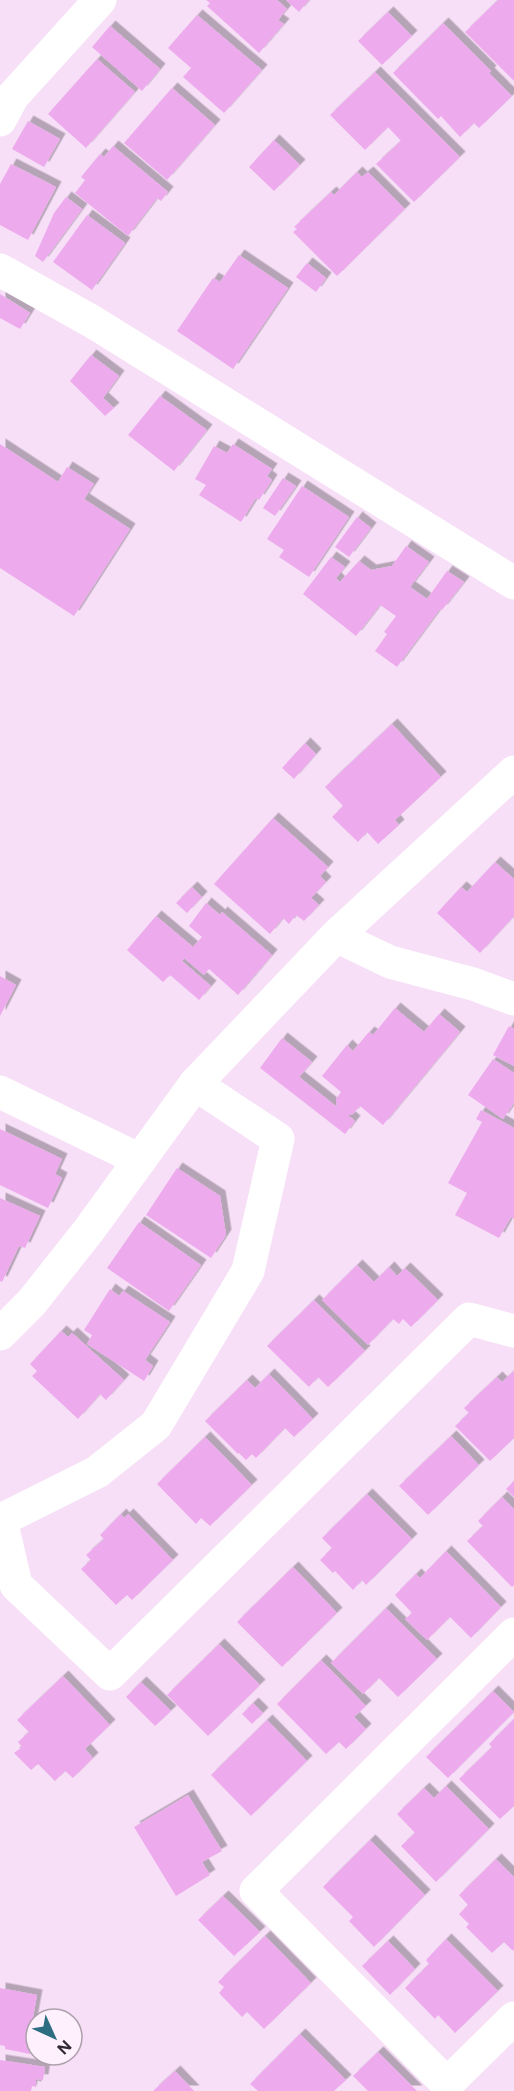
<svg xmlns="http://www.w3.org/2000/svg" width="514" height="2091" font-family="Figtree,sans-serif">
<style>
.building{fill:#edabed;filter:url(#shadow)}
.lines{fill:none;stroke-linecap:round;stroke-linejoin:round}
.minor{stroke:#fff;stroke-width:33}
</style>
<defs>
<filter id="shadow"><feDropShadow dx="5.5" dy="-5.5" stdDeviation="0" flood-color="#0004"/></filter>
</defs>
<rect width="100%" height="100%" fill="#f7dff7"/>
<g class="building">
<path d="M206,0H277L287,9L278,20L284,24L259,53L207,6L210,3Z"/>
<path d="M286,0H309L299,12Z"/>
<path d="M498,0H514V81L465,32Z"/>
<path d="M388,12L412,36L382,65L358,41Z"/>
<path d="M197,15L262,70L224,113L183,77L191,68L168,48Z"/>
<path d="M443,23L491,71L489,73L512,96L479,128L474,123L460,137L441,116L438,119L393,73Z"/>
<path d="M110,26L160,69L142,91L92,47Z"/>
<path d="M97,59L135,92L86,148L48,114Z"/>
<path d="M375,72L460,157L414,202L376,164L401,141L388,127L365,150L330,115Z"/>
<path d="M172,88L215,125L167,180L124,143Z"/>
<path d="M28,121L60,139L44,167L12,149Z"/>
<path d="M274,140L300,165L274,191L249,167Z"/>
<path d="M113,146L168,192L161,201L157,198L128,236L75,193L85,180L81,177L100,154L104,157Z"/>
<path d="M11,164L56,187L28,240L0,225V184Z"/>
<path d="M357,172L362,177L368,172L405,209L337,276L293,232L297,229L294,227L331,192L334,195Z"/>
<path d="M66,197L82,209L43,262L35,256L54,213Z"/>
<path d="M87,215L125,243L92,290L53,262Z"/>
<path d="M239,255L288,288L233,369L177,331L213,278L220,282Z"/>
<path d="M307,263L326,278L316,292L296,277Z"/>
<path d="M0,294L30,313L20,329L0,318Z"/>
<path d="M91,355L119,376L103,398L114,408L105,416L70,381Z"/>
<path d="M160,396L207,430L174,471L128,435Z"/>
<path d="M0,444L58,482L67,467L94,484L84,499L130,529L74,616L0,568Z"/>
<path d="M233,444L272,469L267,476L272,480L259,500L256,498L241,522L199,495L206,485L195,479L214,446L227,453Z"/>
<path d="M283,478L296,486L275,516L263,508Z"/>
<path d="M302,486L349,517L309,577L279,557L284,550L267,539Z"/>
<path d="M357,517L371,528L349,557L335,547Z"/>
<path d="M406,546L429,562L410,587L427,599L447,571L464,582L442,610L440,609L397,667L375,651L387,634L384,632L396,616L380,605L356,636L303,594L331,557L345,567L336,578L340,582L359,561L371,570L392,566Z"/>
<path d="M392,724L441,777L395,820L399,825L378,844L367,832L358,842L332,817L343,806L325,787Z"/>
<path d="M305,743L316,754L294,779L282,768Z"/>
<path d="M273,818L328,867L320,876L326,882L311,898L319,905L304,921L296,915L289,924L283,918L270,934L214,884Z"/>
<path d="M495,862L514,879V916L480,953L437,913L461,887L467,892Z"/>
<path d="M192,887L202,897L187,913L176,903Z"/>
<path d="M206,903L220,915L222,912L272,955L238,995L209,969L204,975L184,958L182,961L211,986L199,1000L170,975L163,982L127,950L156,916L193,947L202,937L189,926Z"/>
<path d="M0,976L16,985L0,1016Z"/>
<path d="M395,1008L424,1032L439,1014L460,1032L383,1125L360,1106L353,1114L348,1115L339,1108L355,1121L345,1134L260,1068L282,1038L312,1062L299,1077L337,1107L336,1099L341,1092L322,1076L347,1045L353,1051L369,1032L373,1035Z"/>
<path d="M509,1026L514,1029V1066L493,1055Z"/>
<path d="M493,1059L514,1073V1103L503,1119L468,1095Z"/>
<path d="M481,1110L514,1128V1219L511,1217L499,1238L455,1215L467,1193L448,1183L482,1122L476,1119Z"/>
<path d="M0,1129L62,1159L55,1174L62,1178L48,1208L0,1185Z"/>
<path d="M177,1168L220,1196L226,1235L211,1258L146,1215Z"/>
<path d="M0,1198L40,1216L25,1248L19,1246L2,1282L0,1281Z"/>
<path d="M139,1222L201,1265L169,1311L107,1268Z"/>
<path d="M357,1265L374,1282L389,1267L397,1276L405,1268L438,1300L411,1327L403,1319L399,1324L393,1319L368,1345L322,1300Z"/>
<path d="M110,1289L119,1296L123,1291L170,1322L145,1360L153,1366L144,1381L87,1344L92,1335L84,1330Z"/>
<path d="M314,1300L365,1351L328,1387L318,1377L309,1387L267,1346Z"/>
<path d="M61,1331L68,1337L72,1333L124,1380L106,1400L100,1394L78,1419L32,1376L37,1371L30,1364Z"/>
<path d="M514,1371V1438L490,1461L455,1426L469,1413L464,1408L497,1377L502,1382Z"/>
<path d="M269,1374L313,1419L294,1437L285,1428L256,1458L252,1454L246,1460L239,1453L238,1454L205,1421L247,1380L255,1388Z"/>
<path d="M451,1436L479,1465L428,1515L399,1486Z"/>
<path d="M205,1437L252,1485L210,1526L201,1518L196,1524L157,1484Z"/>
<path d="M514,1481V1497L506,1489Z"/>
<path d="M367,1494L412,1539L366,1585L362,1580L353,1590L335,1571L333,1573L320,1560L332,1548L322,1538Z"/>
<path d="M502,1497L514,1509V1585L512,1587L467,1541L483,1526L478,1521Z"/>
<path d="M121,1514L124,1518L128,1514L173,1560L132,1600L127,1595L116,1605L81,1569L91,1560L86,1555L104,1539L100,1535Z"/>
<path d="M446,1551L501,1607L471,1638L450,1617L427,1640L405,1619L412,1613L395,1595L416,1574L420,1578Z"/>
<path d="M293,1567L337,1613L282,1667L237,1622Z"/>
<path d="M386,1608L437,1659L398,1697L379,1678L363,1694L331,1663Z"/>
<path d="M219,1644L260,1685L208,1736L167,1695Z"/>
<path d="M321,1660L366,1706L354,1717L366,1729L346,1749L339,1742L326,1754L277,1704Z"/>
<path d="M63,1676L110,1725L85,1749L93,1758L73,1778L65,1771L55,1781L38,1764L31,1770L14,1753L22,1747L18,1742L29,1732L17,1720Z"/>
<path d="M141,1682L171,1711L155,1726L126,1697Z"/>
<path d="M493,1691L514,1712L448,1778L426,1757Z"/>
<path d="M253,1703L263,1713L252,1724L242,1714Z"/>
<path d="M514,1719V1806L500,1819L459,1779L492,1747L489,1744Z"/>
<path d="M267,1720L307,1761L251,1816L211,1775Z"/>
<path d="M446,1786L489,1829L436,1882L401,1846L415,1833L397,1814L424,1788L434,1798Z"/>
<path d="M188,1795L222,1851L202,1862L210,1875L176,1896L134,1827Z"/>
<path d="M370,1840L425,1895L374,1947L349,1921L353,1917L323,1887Z"/>
<path d="M496,1859L514,1877V1949L513,1951L504,1942L492,1953L466,1927L469,1924L459,1914L468,1905L459,1895Z"/>
<path d="M223,1896L260,1932L234,1956L198,1920Z"/>
<path d="M265,1936L311,1983L264,2029L247,2012L242,2017L219,1993L224,1987L218,1982Z"/>
<path d="M446,1939L498,1991L455,2033L438,2015L435,2019L405,1988L429,1964L426,1960Z"/>
<path d="M388,1941L415,1969L390,1995L362,1966Z"/>
<path d="M0,1988L37,1995L31,2028L35,2029L30,2054L5,2049V2046L0,2045Z"/>
<path d="M300,2034L346,2080L334,2091H258L250,2084Z"/>
<path d="M378,2052L417,2091H368L353,2076Z"/>
<path d="M0,2060L45,2067L43,2080L36,2079V2087L32,2086L31,2091H0Z"/>
<path d="M175,2071L194,2091H153Z"/>
</g>
<g class="lines">
<g class="minor">
<path d="M0,120L13,96L100,0"/>
<path d="M0,270L93,322L514,583"/>
<path d="M336,936L390,962L473,984L514,999"/>
<path d="M195,1084L278,1139L248,1271L156,1425L97,1472L1,1520L16,1585L110,1674L469,1319L514,1331"/>
<path d="M0,1092L140,1160"/>
<path d="M0,1334L32,1302L89,1230L195,1084L336,936L514,772"/>
<path d="M514,1634L256,1891L447,2084L514,2018"/>
</g>
</g>
<g transform="translate(54 2037) rotate(135)"><circle r="28" fill="#fff0fe" stroke="#ada1ac" stroke-width="1.5"/>
<path d="M0-4.5L10 22L0 15L-10 22Z" fill="#2d6d82"/>
<text y="-9" font-size="16" font-weight="bold" text-anchor="middle" fill="#322a32">N</text>
</g>
</svg>
